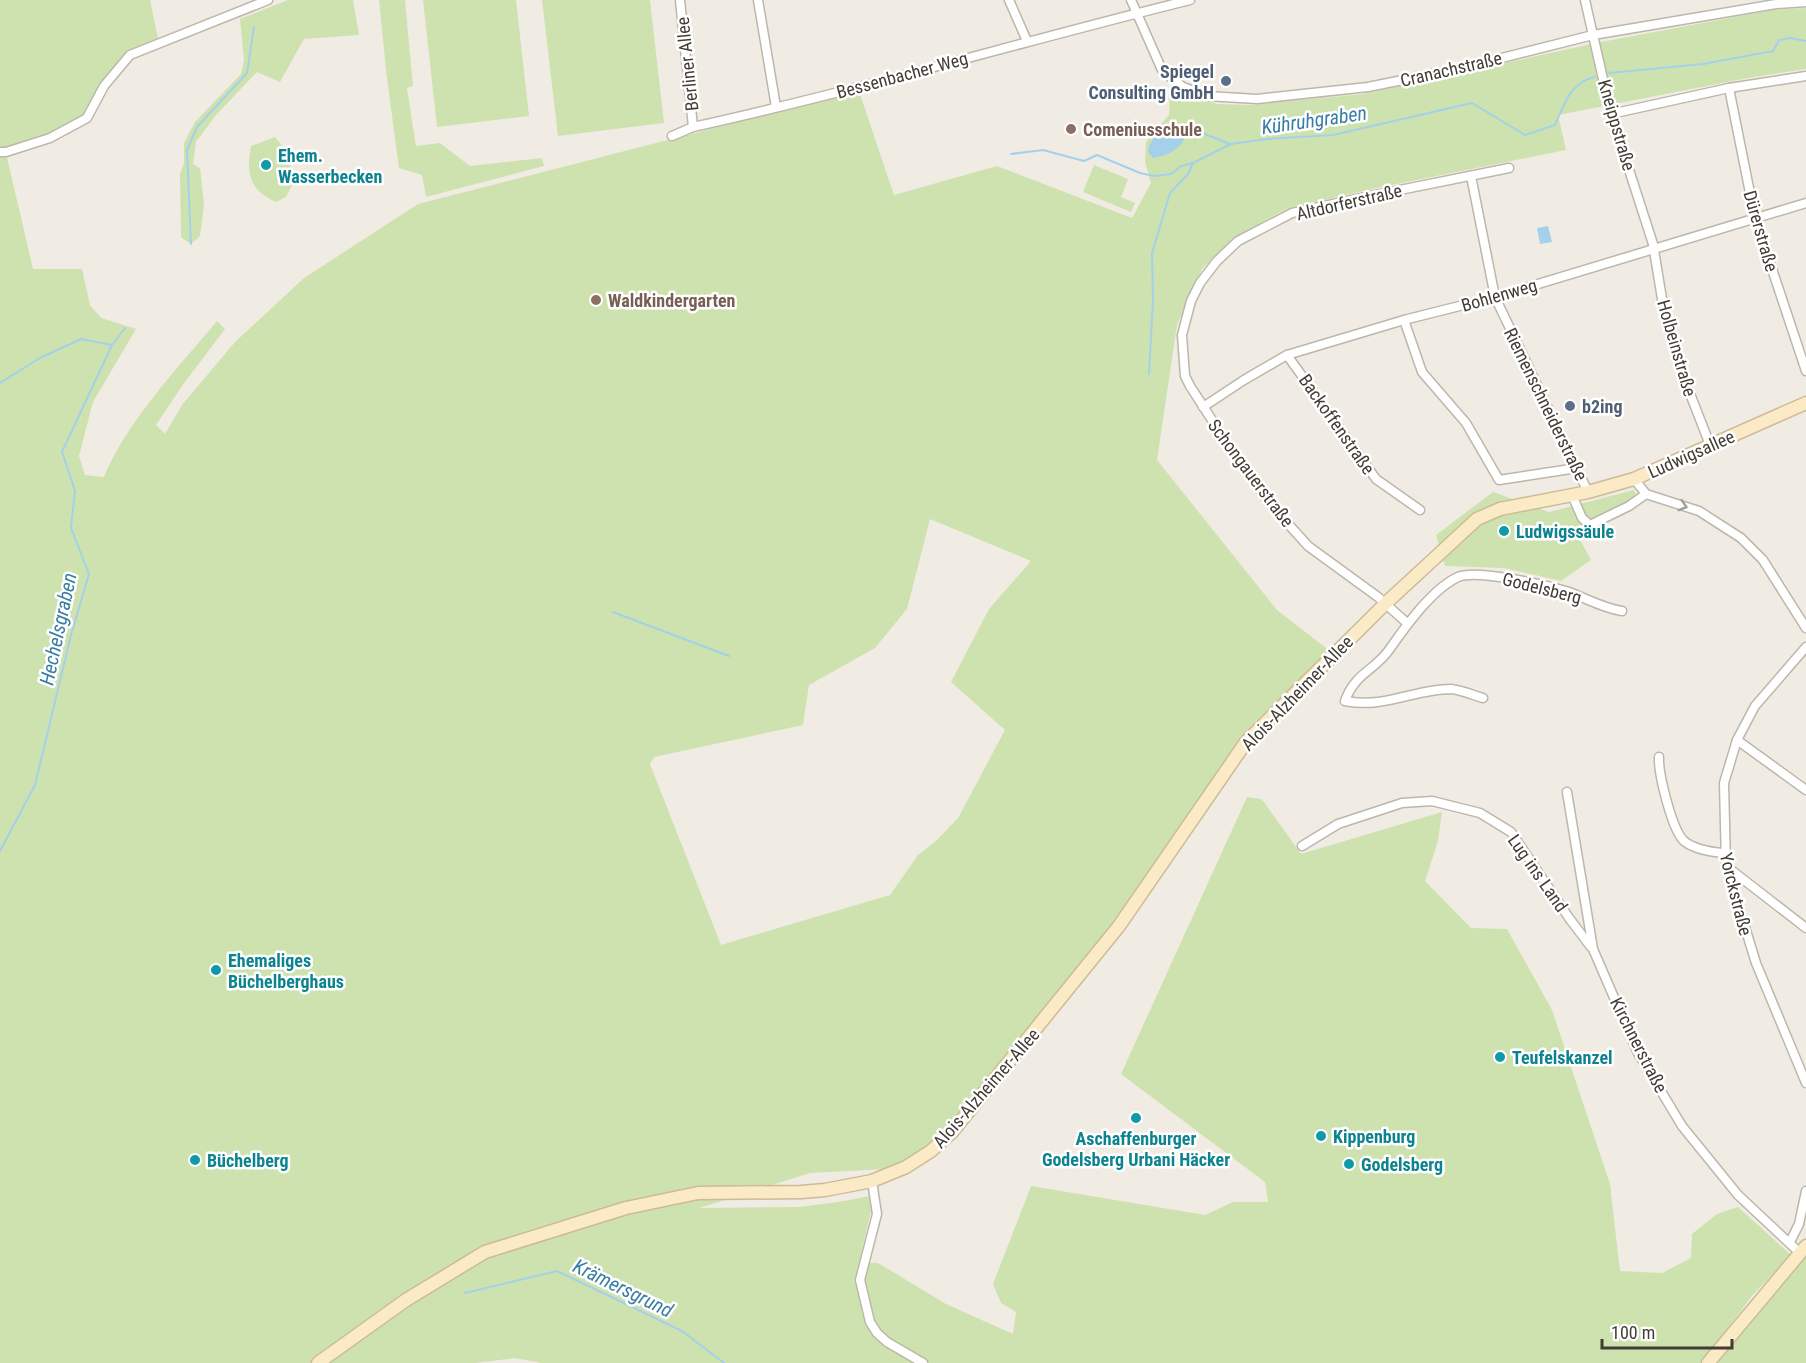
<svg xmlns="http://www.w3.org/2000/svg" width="1806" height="1363" font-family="'Roboto Condensed',sans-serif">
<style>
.green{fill:#cee2af;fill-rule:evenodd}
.water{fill:#a4d1e9}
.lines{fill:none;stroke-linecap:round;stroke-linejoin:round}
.stream{stroke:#a4d1e9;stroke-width:2}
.street-casing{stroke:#beb6aa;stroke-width:11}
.secondary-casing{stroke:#cdbb96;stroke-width:15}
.street{stroke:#fff;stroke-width:8}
.secondary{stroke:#faeac5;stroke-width:12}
.oneway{stroke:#a09e9a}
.service-dot{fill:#5c6f8a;stroke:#fff;stroke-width:2}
.education-dot{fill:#8d6e63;stroke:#fff;stroke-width:2}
.culture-dot{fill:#0f9aa8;stroke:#fff;stroke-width:2}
.labels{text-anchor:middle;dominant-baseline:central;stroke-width:5;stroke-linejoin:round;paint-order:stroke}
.street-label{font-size:18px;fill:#423c34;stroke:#fff}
.service-label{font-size:18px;font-weight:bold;fill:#4e5e75;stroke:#fff;text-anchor:end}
.education-label{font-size:18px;font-weight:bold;fill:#785e54;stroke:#fff;text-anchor:start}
.culture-label{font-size:18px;font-weight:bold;fill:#0d838f;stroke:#fff;text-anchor:start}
.water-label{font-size:20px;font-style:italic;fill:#377da4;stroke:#fff}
</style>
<rect width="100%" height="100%" fill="#f0ece4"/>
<g class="green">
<path d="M0,0H150L159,43L130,56L87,118L6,153L33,269H82L90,305L101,318L136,329L93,402L79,456L85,475L104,477C125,424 180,365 217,321L225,329L182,386L156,425L165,434L182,405L235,342L304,278L418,204L859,91L894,195L997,166L1132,218L1151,183L1145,162L1146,142L1169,115L1170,87L1217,104L1251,105L1363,94L1601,42L1772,10L1806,8V69L1748,78L1558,115L1566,150L1372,189L1286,209L1235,237L1202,269L1177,325L1157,460L1277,610L1330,651L1255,722L1242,738L1114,921L951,1124L931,1143L908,1159L887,1169L810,1173L699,1208L799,1207L838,1202L870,1196L871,1211L854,1283L869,1263H878L946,1304L1013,1334L1016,1312L1001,1303L993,1284L1031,1186L1205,1215L1233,1202H1268L1265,1182L1121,1074L1247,797L1261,799L1264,802L1301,854L1442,812L1438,841L1425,881L1471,928L1507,929L1552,1010L1610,1184L1620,1271L1662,1273L1691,1258L1692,1234L1717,1214L1738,1207L1791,1255L1751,1297L1702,1363H541L515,1358L475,1363H0ZM930,519L1031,561L989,609L951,682L1005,730L958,818L936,841L918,855L890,895L721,945L650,764L654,757L803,725L809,685L875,648L907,609Z"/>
<path d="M288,0H353L359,35L304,39L280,82L257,72L216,115L196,142L193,164L200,168L204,205L200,236L191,244L181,237L180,174L184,164V143L195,122L241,74L244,60L240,19Z"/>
<path d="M379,0H405L413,86L407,88L416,146L440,143L470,166L542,158L544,166L426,197L422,175L399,168L386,70Z"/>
<path d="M423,0H516L529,116L437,127Z"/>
<path d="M542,0H650L664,123L558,136Z"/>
<path d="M275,137L287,152L294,181L286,197L276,202C249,190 246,173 251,146Z"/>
<path d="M1094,165L1128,179L1121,197L1135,203L1131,212L1083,192Z"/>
<path d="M1634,490L1637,498L1584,524L1578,536L1591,560L1561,581L1504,568L1445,566L1436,535L1493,492L1549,512Z"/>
<path d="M1806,1257V1363H1715Z"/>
</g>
<g class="water">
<path d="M1180,127L1187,134C1180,150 1169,155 1153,158L1148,152C1150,135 1165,129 1180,127Z"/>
<path d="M1548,226L1552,242L1540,244L1537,228Z"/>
</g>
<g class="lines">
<g class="stream">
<path d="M1609,73L1703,64L1773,51L1779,40L1790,38L1806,41"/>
<path d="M1187,134L1200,132L1230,144"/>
<path d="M1011,154L1043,150L1084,161L1097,155L1140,173L1154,176L1171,174L1181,166L1193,163L1231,144L1267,139L1333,135L1472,103L1525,135L1555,125C1564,105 1570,82 1595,77"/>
<path d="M191,244L187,150L197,127L247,73L254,27"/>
<path d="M1149,374L1153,299L1152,253L1170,193L1188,174L1193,163"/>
<path d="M0,383L40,358L81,339L112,345"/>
<path d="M613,612L729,656"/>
<path d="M0,851L35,785L71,635L89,574L71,528L75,491L62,452L112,345L125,328"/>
<path d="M465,1293L557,1271L682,1331L724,1363"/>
</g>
<g class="street-casing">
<g id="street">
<path d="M680,0L693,127"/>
<path d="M758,0L776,107"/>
<path d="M1009,0L1027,41"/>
<path d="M1131,0L1162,70L1183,87L1207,96L1257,99L1368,87L1462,68L1593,35L1776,4L1806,2"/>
<path d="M1585,0L1611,114L1653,244L1664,311L1680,368L1710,445"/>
<path d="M1729,88L1755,218L1806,371"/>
<path d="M1611,114L1729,88L1806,76"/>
<path d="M672,136L693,127C860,90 1024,41 1190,0"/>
<path d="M0,152H6L50,138L87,118L104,86L130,55L268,0"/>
<path d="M1471,176L1495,297L1588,492"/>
<path d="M1404,320L1422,372L1466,423L1499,480L1577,468"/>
<path d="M1287,355L1376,479L1420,510"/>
<path d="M1203,407L1244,380L1287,355L1404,320L1495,297L1806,203"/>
<path d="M1634,479L1646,494L1699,511L1741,538L1763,560L1806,628"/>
<path d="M1572,495L1582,518L1590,525L1629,506L1646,494"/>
<path d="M1407,623L1378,597L1308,546L1273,507L1241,465L1190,386L1185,376L1182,335L1191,301L1200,283L1217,261L1238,241L1292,213L1365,197L1509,168"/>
<path d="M1806,647L1755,706L1737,740L1724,783L1726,866L1756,963L1806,1083"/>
<path d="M1483,698C1473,695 1461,690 1451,689C1414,689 1385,709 1345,701C1355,673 1374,671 1389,650C1405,627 1432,589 1458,577C1476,569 1545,585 1566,591C1584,597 1602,608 1622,611"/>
<path d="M1737,740L1806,790"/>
<path d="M1659,757C1658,773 1672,830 1684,841C1695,850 1711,852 1724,853"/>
<path d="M1567,792L1593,949L1638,1053L1682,1126L1738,1195L1800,1253"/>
<path d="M1302,846L1338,824L1402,803L1432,801L1480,813L1511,832L1569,918L1591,947"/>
<path d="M1726,866L1806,928"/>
<path d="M872,1181L877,1214L860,1280L870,1322L877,1333L887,1342L923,1363"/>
<path d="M1790,1242L1799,1224L1806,1191"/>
</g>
</g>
<g class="secondary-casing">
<g id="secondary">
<path d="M318,1363L406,1300L485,1252L626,1208L698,1193L801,1192L825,1190L872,1181L906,1167L931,1151L952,1132L1119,926L1246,742L1386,603L1477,519L1500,509L1588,492L1634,479L1806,403"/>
<path d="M1708,1363L1806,1246"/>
</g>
</g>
<use href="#street" class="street"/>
<use href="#secondary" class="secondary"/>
</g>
<defs><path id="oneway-chevron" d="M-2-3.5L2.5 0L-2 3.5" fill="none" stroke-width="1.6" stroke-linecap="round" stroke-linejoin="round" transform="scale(1.5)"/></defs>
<use class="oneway" href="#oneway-chevron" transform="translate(1683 506) rotate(17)"/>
<g class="service-dot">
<circle cx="1226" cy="81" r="6"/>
<circle cx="1570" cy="406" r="6"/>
</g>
<g class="education-dot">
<circle cx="1071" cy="129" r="6"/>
<circle cx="596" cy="300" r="6"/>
</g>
<g class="culture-dot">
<circle cx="266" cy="165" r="6"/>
<circle cx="1504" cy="531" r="6"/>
<circle cx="216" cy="970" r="6"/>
<circle cx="1500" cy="1057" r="6"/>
<circle cx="1136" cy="1118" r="6"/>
<circle cx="1321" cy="1136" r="6"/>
<circle cx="195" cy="1160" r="6"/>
<circle cx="1349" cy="1164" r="6"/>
</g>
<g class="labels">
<g class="street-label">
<text transform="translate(687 64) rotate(-96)">Berliner Allee</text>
<text transform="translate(1451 69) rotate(-13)">Cranachstraße</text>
<text transform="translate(902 75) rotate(-15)">Bessenbacher Weg</text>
<text transform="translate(1617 125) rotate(74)">Kneippstraße</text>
<text transform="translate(1349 202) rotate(-13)">Altdorferstraße</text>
<text transform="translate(1761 231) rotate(74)">Dürerstraße</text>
<text transform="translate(1499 295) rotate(-16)">Bohlenweg</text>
<text transform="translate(1677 348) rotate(74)">Holbeinstraße</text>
<text transform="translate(1546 404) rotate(64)">Riemenschneiderstraße</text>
<text transform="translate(1337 424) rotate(55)">Backoffenstraße</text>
<text transform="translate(1691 454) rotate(-24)">Ludwigsallee</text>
<text transform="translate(1251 473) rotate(53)">Schongauerstraße</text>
<text transform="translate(1542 588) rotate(14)">Godelsberg</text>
<text transform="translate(1297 693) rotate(-46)">Alois-Alzheimer-Allee</text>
<text transform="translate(1538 873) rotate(55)">Lug ins Land</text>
<text transform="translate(1736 894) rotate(76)">Yorckstraße</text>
<text transform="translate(1639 1045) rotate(63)">Kirchnerstraße</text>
<text transform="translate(986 1088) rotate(-49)">Alois-Alzheimer-Allee</text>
</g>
<g class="service-label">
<text x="1214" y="71">Spiegel<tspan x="1214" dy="21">Consulting GmbH</tspan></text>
<text x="1582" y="406" text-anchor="start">b2ing</text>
</g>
<g class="education-label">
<text x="1083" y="129">Comeniusschule</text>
<text x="608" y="300">Waldkindergarten</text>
</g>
<g class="culture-label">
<text x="278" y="155">Ehem.<tspan x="278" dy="21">Wasserbecken</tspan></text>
<text x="1516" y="531">Ludwigssäule</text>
<text x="228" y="960">Ehemaliges<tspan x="228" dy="21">Büchelberghaus</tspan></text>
<text x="1512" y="1057">Teufelskanzel</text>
<text x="1333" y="1136">Kippenburg</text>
<text x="1136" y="1138" text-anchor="middle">Aschaffenburger<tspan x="1136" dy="21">Godelsberg Urbani Häcker</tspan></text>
<text x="207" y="1160">Büchelberg</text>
<text x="1361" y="1164">Godelsberg</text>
</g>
<g class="water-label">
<text transform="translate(1314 120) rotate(-8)">Kühruhgraben</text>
<text transform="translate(58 629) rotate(-78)">Hechelsgraben</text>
<text transform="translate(623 1288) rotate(26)">Krämersgrund</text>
</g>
</g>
<path d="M1602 1339v9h130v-9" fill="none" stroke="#423c34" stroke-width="3"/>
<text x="1611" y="1339" font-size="18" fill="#423c34" stroke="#ffffff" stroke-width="4.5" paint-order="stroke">100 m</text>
</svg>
